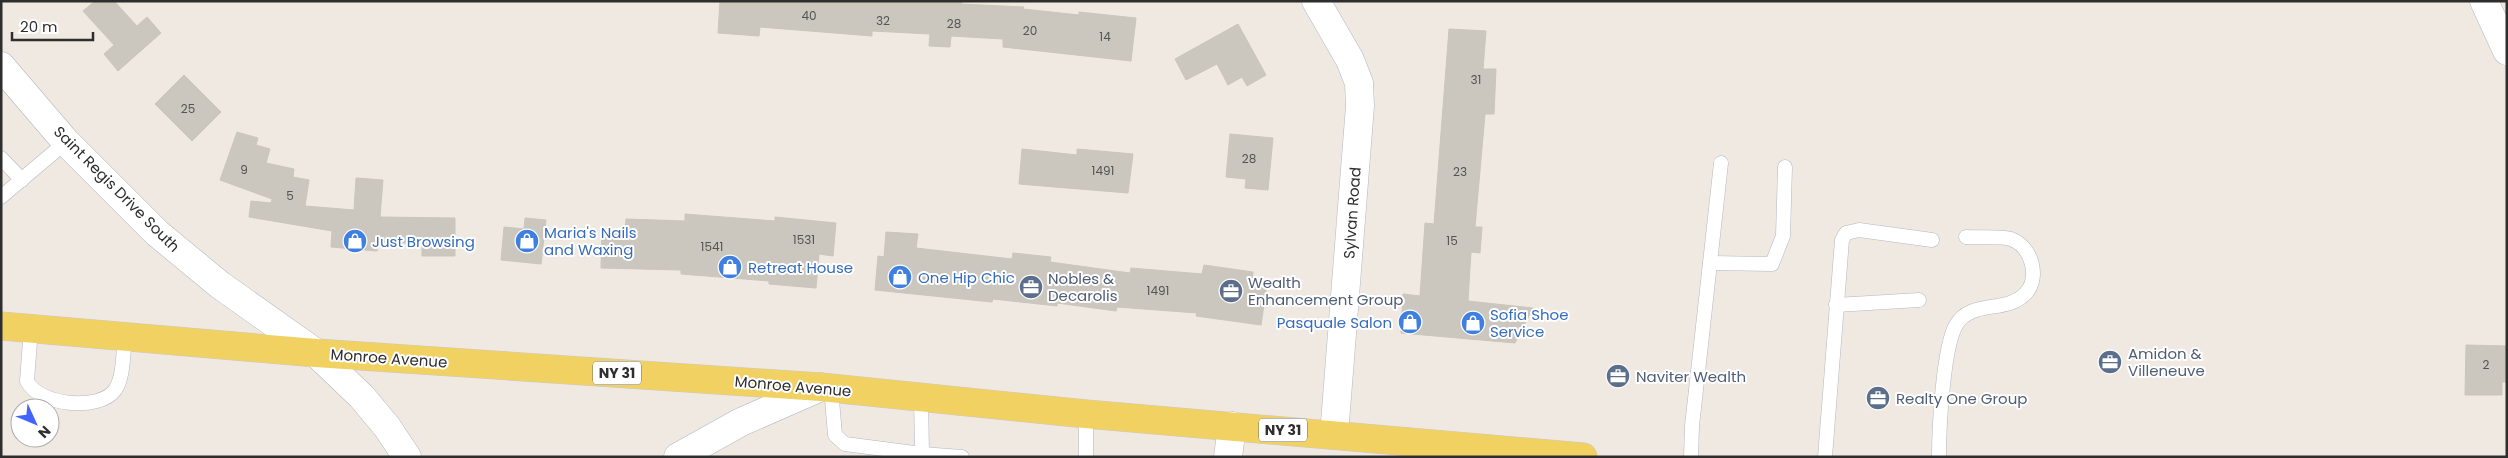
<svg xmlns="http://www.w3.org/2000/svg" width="2508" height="458" font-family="Poppins,sans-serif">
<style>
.building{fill:#cbc7bf;stroke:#cbc5ba}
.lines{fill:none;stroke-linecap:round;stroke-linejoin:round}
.lane-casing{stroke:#b4b7c1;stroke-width:15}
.street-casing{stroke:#b4b7c1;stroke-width:29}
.primary-casing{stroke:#c9c9c9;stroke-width:29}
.lane{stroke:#fff;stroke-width:14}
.street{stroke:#fff;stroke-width:28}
.primary{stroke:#f2d163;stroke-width:28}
.labels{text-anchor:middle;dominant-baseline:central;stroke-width:4;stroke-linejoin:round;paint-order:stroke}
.number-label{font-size:12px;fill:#555452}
.shield{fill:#fff;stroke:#6d6d6d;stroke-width:1}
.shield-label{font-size:14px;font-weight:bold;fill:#2e2e2e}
.street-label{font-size:15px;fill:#2e2e2e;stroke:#fff}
.shop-label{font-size:15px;fill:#366cbe;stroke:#fff;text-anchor:start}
.service-label{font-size:15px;fill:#4e5e75;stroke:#fff;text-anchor:start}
</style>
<rect width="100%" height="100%" fill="#efe9e1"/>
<g class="building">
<path d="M95,1H114L137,26L147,17L161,33L118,71L104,54L114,45L83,11Z"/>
<path d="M720,1H962L961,4L1024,7L1023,9L1079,15V12L1136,18L1131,61L1003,47V39L951,36L950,47L929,46L930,34L872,31V36L760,27L759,36L718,33Z"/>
<path d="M1238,24L1266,75L1247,86L1242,77L1228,85L1217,64L1186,80L1175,59Z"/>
<path d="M1449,29L1486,31L1483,69H1496L1494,114H1485L1475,227H1482L1480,253L1471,252L1468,301L1533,308L1515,343L1401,333L1403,294L1420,296L1425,223L1434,224Z"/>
<path d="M184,75L221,112L192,141L155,104Z"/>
<path d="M237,132L258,138L256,145L270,149L266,163L294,169L293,177L309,180L305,206L354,210L356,178L383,180L380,217L455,218V256H422V243H378L377,251L331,247L332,231L249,217L251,201L271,203L272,199L220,180Z"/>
<path d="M1230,134L1273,138L1268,190L1245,188L1246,179L1226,177Z"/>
<path d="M1022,149L1077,155V149L1133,154L1128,193L1019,184Z"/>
<path d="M685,214L775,221V217L836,223L833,256L819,254L816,288L769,284V281L681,274V270L601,268L602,231L625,232L626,219L685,221Z"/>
<path d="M525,218L546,220L541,264L501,260L504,227L524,229Z"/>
<path d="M886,232L918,234L916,248L1012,259L1013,253L1051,257L1050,262L1130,273L1131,268L1202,274L1204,265L1253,272L1252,283L1267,285L1261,325L1196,316L1197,313L1117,307L1116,311L1057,303V306L993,299L992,302L875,290L878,256L884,257Z"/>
<path d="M2466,345L2507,346V382H2502V395H2465Z"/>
</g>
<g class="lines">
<g class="lane-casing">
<g id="lane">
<path d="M1,158L22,180"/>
<path d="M1,197L66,142"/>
<path d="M1710,263L1772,264L1783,236L1785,167"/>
<path d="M1836,305L1919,300"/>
<path d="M31,328L27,381C38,405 99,412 115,390C124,377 123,352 125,336"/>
<path d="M831,388L835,435L845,444L922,454"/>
<path d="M921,397L922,454L962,457"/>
<path d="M1086,457V414"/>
<path d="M1691,457L1692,426L1721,163"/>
<path d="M1825,457L1842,240L1846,233L1859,230L1932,240"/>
<path d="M1939,457C1939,428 1943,348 1956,325C1971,299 2007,314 2026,293C2040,277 2032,247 2011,239C2001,236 1977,238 1966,237"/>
</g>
</g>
<g class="street-casing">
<g id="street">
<path d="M1316,1L1350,60L1359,83L1360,106L1334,435"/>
<path d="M2484,1L2507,51"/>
<path d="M1,66L66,142L157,233L220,285L316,353L362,397L387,427L407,457"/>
<path d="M678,457L741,422L821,387"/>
<path d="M1228,457L1232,426"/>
</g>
</g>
<g class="primary-casing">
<path id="primary" d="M1,326L316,353L821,387L1086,414L1583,457"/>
</g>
<use href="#lane" class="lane"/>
<use href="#street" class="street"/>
<use href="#primary" class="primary"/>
</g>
<defs>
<g id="shop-disc" transform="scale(1.25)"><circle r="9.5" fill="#3f7fe0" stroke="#fff"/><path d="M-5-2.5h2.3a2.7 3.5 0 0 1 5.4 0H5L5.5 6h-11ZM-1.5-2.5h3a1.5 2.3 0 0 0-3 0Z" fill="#fff"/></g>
<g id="office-disc" transform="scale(1.25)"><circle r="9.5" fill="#5c6f8a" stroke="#fff"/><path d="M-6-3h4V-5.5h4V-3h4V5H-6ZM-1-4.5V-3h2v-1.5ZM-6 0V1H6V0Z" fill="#fff"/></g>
</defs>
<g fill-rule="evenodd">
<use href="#shop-disc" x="355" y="241"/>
<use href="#shop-disc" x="527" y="241"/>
<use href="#shop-disc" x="730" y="267"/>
<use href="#shop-disc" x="900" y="277"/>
<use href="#office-disc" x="1031" y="287"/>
<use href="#office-disc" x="1231" y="291"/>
<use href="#shop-disc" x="1410" y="322"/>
<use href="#shop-disc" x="1473" y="323"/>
<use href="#office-disc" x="2110" y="362"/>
<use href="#office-disc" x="1618" y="376"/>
<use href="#office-disc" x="1878" y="398"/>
</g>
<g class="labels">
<g class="number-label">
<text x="809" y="15">40</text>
<text x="883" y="20">32</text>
<text x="954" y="23">28</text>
<text x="1030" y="30">20</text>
<text x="1105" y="36">14</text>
<text x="1476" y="79">31</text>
<text x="188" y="108">25</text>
<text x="1249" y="158">28</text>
<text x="244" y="169">9</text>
<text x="1103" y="170">1491</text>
<text x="1460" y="171">23</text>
<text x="290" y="195">5</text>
<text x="804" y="239">1531</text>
<text x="1452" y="240">15</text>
<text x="712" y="246">1541</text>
<text x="1158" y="290">1491</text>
<text x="2486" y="364">2</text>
</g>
<g class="shield">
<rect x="593" y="361.5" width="48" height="23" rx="4"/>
<rect x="1259" y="418.5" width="48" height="23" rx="4"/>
</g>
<g class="shield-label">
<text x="617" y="373">NY 31</text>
<text x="1283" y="430">NY 31</text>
</g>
<g class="street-label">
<text transform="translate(117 189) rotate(45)">Saint Regis Drive South</text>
<text transform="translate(1352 213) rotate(-86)">Sylvan Road</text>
<text transform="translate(389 358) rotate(4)">Monroe Avenue</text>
<text transform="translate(793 386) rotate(5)">Monroe Avenue</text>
</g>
<g class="shop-label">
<text x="544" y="232">Maria's Nails<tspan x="544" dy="17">and Waxing</tspan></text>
<text x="372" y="241">Just Browsing</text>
<text x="748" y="267">Retreat House</text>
<text x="918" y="277">One Hip Chic</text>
<text x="1490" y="314">Sofia Shoe<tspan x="1490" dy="17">Service</tspan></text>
<text x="1392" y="322" text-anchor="end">Pasquale Salon</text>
</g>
<g class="service-label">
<text x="1048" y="278">Nobles &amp;<tspan x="1048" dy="17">Decarolis</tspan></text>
<text x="1248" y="282">Wealth<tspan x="1248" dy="17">Enhancement Group</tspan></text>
<text x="2128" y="353">Amidon &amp;<tspan x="2128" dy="17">Villeneuve</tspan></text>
<text x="1636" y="376">Naviter Wealth</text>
<text x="1896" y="398">Realty One Group</text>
</g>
</g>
<rect width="2508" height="458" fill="none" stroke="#2e2e2e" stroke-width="5"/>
<g transform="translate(35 423) rotate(134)"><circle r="24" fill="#ffffff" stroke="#ababab"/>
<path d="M0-4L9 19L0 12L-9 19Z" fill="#4264fb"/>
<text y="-8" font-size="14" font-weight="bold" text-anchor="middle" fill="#2e2e2e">N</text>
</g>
<path d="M12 32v8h81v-8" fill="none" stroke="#2e2e2e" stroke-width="2.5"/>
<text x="20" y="32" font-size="15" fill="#2e2e2e" stroke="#ffffff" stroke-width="4" paint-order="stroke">20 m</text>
</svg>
